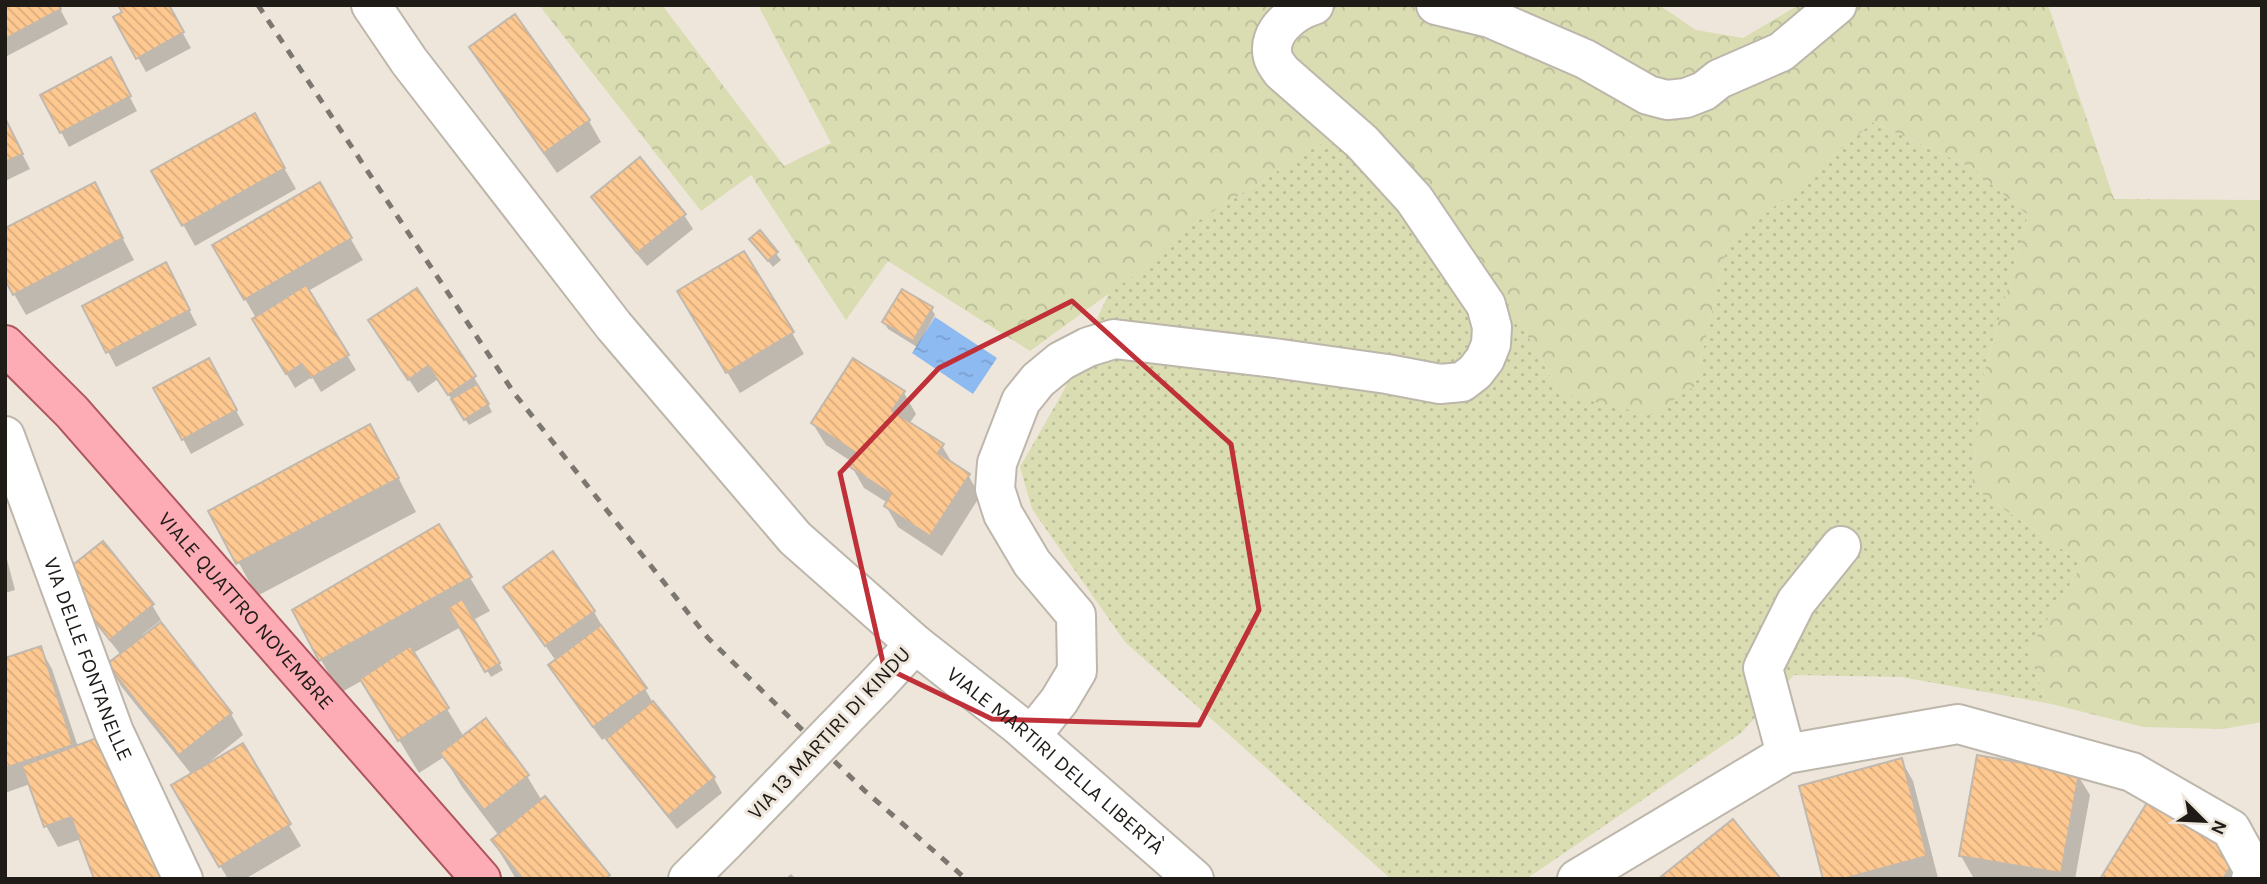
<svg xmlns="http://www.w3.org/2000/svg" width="2267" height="884" font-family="Karla,sans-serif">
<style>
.grass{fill:url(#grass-dots)}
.forest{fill:url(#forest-crowns)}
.water{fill:url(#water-ripples)}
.shadow{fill:#0003}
.building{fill:url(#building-back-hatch);stroke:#c1b8ae;stroke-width:2}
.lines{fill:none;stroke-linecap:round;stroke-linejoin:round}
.minor-casing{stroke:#bdb6ab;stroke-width:42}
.major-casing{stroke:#ae555d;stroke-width:42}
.minor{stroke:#fff;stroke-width:38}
.major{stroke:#fdabb4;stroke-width:38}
.rail{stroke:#7c7770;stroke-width:5;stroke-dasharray:9 9;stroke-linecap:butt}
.minor-bridge-casing{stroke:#bdb6ab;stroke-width:42;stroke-linecap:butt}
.minor-bridge{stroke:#fff;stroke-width:38}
.marked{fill:none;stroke:#c03038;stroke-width:5;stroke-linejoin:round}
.labels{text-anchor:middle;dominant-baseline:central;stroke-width:6;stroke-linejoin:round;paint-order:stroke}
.street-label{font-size:21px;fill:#1f1c18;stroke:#eee6db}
</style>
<defs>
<pattern id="grass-dots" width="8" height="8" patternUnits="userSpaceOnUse" patternTransform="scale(1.75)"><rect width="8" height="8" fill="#d9ddb1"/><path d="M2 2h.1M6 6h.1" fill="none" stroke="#babd98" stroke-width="1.8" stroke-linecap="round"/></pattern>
<pattern id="forest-crowns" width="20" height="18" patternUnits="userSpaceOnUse" patternTransform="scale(1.75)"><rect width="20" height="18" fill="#d9ddb1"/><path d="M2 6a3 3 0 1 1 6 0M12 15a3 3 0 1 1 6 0" fill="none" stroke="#babd98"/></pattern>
<pattern id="water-ripples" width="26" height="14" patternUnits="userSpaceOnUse" patternTransform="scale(1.75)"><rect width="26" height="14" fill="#8ebaf2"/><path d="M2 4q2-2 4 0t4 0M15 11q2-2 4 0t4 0" fill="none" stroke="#7a9fcf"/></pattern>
<pattern id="building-back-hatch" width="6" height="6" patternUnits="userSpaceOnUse" patternTransform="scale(1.75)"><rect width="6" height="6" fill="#fec891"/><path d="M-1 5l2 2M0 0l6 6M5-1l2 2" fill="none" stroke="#d9ab7c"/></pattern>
</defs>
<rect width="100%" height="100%" fill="#eee6db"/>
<path class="grass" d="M1873,122L1972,168L2028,215L1982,381L1972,487L2083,564L2028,650L2047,703L1901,677L1794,675L1741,733L1526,879H1391L1125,642L1032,509L1020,467L1063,392L1109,293L1198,221L1333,136L1446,209L1519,320L1560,394L1695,386L1727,247Z"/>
<path class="forest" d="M539,5H662L784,166L831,143L758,5H1659L1696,30L1743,38L1795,7L2048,5L2114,199L2262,200V722L2223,729L2143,727L2047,703L2028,650L2083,564L1972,487L1982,381L2028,215L1972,168L1873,122L1727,247L1695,386L1651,415L1560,394L1519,320L1446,209L1333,136L1198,221L1133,276L1030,351L888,261L846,320L751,175L701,211Z"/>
<path class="water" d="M935,317L997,358L973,394L912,353Z"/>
<g class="shadow">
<path d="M5,5H58L68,24L7,56L5,53Z"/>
<path d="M167,5L191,48L146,72L115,17L124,12Z"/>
<path d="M514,16L589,121L601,142L557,173L483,68L471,47Z"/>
<path d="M118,74L137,111L69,147L61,132Z"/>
<path d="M254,115L296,189L195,246L154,172Z"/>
<path d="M5,121L30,169L5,181Z"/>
<path d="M94,184L134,260L26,315L14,294Z"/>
<path d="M319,185L363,260L308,291L356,370L321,392L312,377L295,388L254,319L256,318L214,245Z"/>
<path d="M594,198L684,215L693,229L647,266L602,212Z"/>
<path d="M760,233L781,260L773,267L756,246Z"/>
<path d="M173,279L197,325L116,367L84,306Z"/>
<path d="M416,290L474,377L492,412L469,425L438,379L418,393L379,335Z"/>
<path d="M931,308L935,315L917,347L888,329L884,322Z"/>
<path d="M691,313L792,333L804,354L740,393Z"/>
<path d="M208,360L244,425L191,454L183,439Z"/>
<path d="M904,393L916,414L909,424L942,446L954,466L968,475L980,496L942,556L898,527L886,506L888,503L864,488L852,467L854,463L826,445L813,424Z"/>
<path d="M389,460L416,512L257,596L211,512Z"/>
<path d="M439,526L490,611L473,620L503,670L491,677L461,627L413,653L464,737L527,776L542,801L610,879H516L493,841L499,836L462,787L444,757L419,773L363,680L340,693L321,660Z"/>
<path d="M5,552L15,590L5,593Z"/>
<path d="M505,588L594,612L602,626L600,627L645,689L653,703L714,778L722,793L677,829L617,754L607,737L602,740L558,679L550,665L556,661Z"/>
<path d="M70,591L152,605L161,620L142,635L144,637L160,624L231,714L243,735L208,763L209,765L242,745L301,846L245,879H228L173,786L192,775L121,686L109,665L121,655Z"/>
<path d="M40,648L52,669L78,747L81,839L58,847L46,826L30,784L5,793V659Z"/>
<path d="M1901,760L1913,781L1938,878L1825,879Z"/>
<path d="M2077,774L2090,795L2075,879H1985L1973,877L1961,856Z"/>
<path d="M2151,800L2248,879H2102Z"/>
<path d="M791,874L796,879H785Z"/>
</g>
<g class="building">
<path d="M5,5H59L61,9L5,39Z"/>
<path d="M118,5H169L184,32L136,59L113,17L122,12Z"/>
<path d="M515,14L590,120L544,153L469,47Z"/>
<path d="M111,57L131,96L60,133L40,95Z"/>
<path d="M255,113L285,168L182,226L151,171Z"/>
<path d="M5,118L23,154L5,162Z"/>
<path d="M640,157L686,214L637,253L591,197Z"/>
<path d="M95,182L123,238L13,295L5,280V228Z"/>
<path d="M320,182L352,238L244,300L212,245Z"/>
<path d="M760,230L778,252L768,261L749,239Z"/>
<path d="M744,251L794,332L726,373L677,291Z"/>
<path d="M166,262L190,310L106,353L82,306Z"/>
<path d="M306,285L349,355L311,378L302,364L286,374L252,319Z"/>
<path d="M417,288L476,376L448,395L428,366L408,380L368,320Z"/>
<path d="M902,289L933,307L913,341L882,322Z"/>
<path d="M209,358L237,410L182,440L153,388Z"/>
<path d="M853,358L905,391L892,411L944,444L938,453L970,474L930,536L884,506L891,494L850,467L858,454L811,423Z"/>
<path d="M477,384L489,404L464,420L451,399Z"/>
<path d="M370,424L399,478L236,564L208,511Z"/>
<path d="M439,524L472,577L319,661L292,610Z"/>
<path d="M103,541L154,604L110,640L59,576Z"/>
<path d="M553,551L595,611L545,646L503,587Z"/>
<path d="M462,599L500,663L485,672L448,608Z"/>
<path d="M161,622L232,713L179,755L107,664Z"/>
<path d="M601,625L647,688L593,727L548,665Z"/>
<path d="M41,646L73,745L5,768V658Z"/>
<path d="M410,646L449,708L398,741L360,679Z"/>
<path d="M653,701L715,777L668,816L606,739Z"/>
<path d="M486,718L529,775L484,810L440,753Z"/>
<path d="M110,733L165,879H94L71,817L44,827L22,766Z"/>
<path d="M243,743L291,824L219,867L171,785Z"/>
<path d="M1977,755L2079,773L2061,873L1959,856Z"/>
<path d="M1902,758L1927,856L1843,879H1823L1799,786Z"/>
<path d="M545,796L610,875L605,879H523L491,840Z"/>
<path d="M2150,798L2239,853L2223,879H2100Z"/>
<path d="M1733,819L1781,879H1658Z"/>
</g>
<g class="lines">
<g class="minor-casing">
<g id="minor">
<path id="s1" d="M371,5L409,61L614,326L795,538L915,644L1018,725L1194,879"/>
<path d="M1436,5L1490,18L1585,59L1648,95L1667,100L1686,98L1704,91L1719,79L1781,52L1837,5"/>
<path id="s2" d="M5,436L114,732L183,879"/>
<path d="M877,685L915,644"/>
<path d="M1031,736L1059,701L1077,671L1076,615L1032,563L1003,514L995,489L997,463L1021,401L1038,380L1061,361L1088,347L1114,339L1274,358L1387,374L1440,384L1462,382L1475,372L1485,359L1491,344L1492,327L1486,305L1414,199L1362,142L1282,72C1279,68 1274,62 1273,57C1266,32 1294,11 1314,5"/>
<path d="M1786,754L1763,668L1796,602L1841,546"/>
<path d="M688,879L725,842"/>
<path d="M1577,879L1786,754L1958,724L2132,772L2231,829L2255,873L2251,879"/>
</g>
</g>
<g class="major-casing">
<g id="major">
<path id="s3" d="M5,345L72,412L481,879"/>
</g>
</g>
<use href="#minor" class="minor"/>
<use href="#major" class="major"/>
<path class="rail" d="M258,5L514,393L708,638L865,791L966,879"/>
<g class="minor-bridge-casing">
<path id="minor-bridge" d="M725,842L877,685"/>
</g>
<use href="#minor-bridge" class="minor-bridge"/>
</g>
<path class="marked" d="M1072,301L1231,444L1259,610L1199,725L992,719L884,667L840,473L939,368Z"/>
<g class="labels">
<g class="street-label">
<text stroke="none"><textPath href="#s3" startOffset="359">VIALE QUATTRO NOVEMBRE</textPath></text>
<text stroke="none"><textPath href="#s2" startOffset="238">VIA DELLE FONTANELLE</textPath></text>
<text transform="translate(829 733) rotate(-47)">VIA 13 MARTIRI DI KINDU</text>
<text stroke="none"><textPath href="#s1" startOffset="1024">VIALE MARTIRI DELLA LIBERTÀ</textPath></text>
</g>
</g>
<rect width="2267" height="884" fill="none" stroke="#1f1c18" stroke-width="14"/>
<g transform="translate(2204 821) rotate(114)" stroke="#eee6db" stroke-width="5" paint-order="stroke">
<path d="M0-5L12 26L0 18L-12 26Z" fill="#1f1c18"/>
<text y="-10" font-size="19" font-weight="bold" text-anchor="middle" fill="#1f1c18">N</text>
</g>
</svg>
